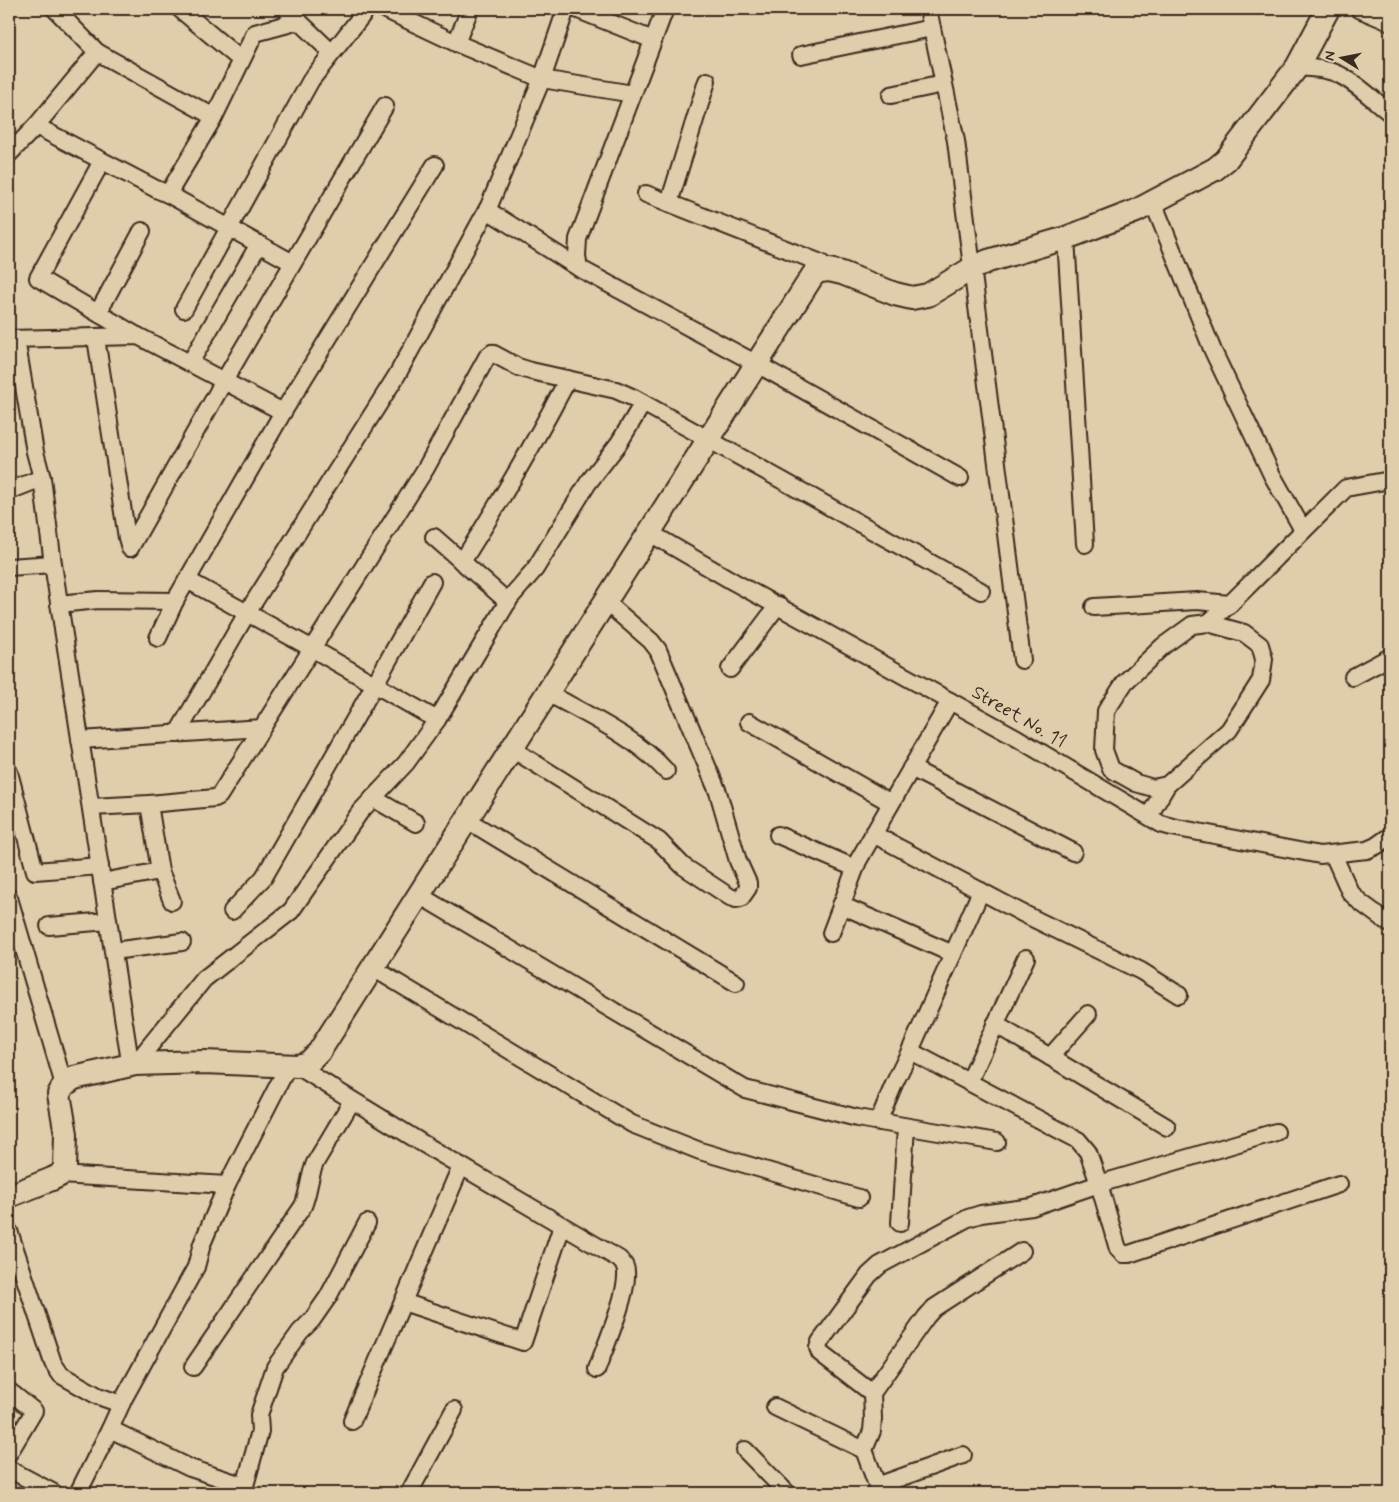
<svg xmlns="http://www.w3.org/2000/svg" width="1399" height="1502" font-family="Mynerve,sans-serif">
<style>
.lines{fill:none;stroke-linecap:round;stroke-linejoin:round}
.street-casing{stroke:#3b2a1e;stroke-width:20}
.secondary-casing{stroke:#3b2a1e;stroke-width:26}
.street{stroke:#e0cdab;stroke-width:16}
.secondary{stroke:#e0cdab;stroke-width:22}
.labels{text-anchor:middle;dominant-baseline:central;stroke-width:4.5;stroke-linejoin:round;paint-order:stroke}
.street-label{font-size:19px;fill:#3b2a1e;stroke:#e0cdab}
</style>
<rect width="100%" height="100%" fill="#e0cdab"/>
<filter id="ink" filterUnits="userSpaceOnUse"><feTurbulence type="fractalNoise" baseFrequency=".02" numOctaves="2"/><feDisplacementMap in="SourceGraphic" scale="10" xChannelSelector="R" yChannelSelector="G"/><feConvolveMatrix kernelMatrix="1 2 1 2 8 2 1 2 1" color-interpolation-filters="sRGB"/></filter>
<g filter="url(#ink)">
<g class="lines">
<g class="street-casing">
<g id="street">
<path d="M55,9L97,52L214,117"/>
<path d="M180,9L241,60"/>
<path d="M286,9L332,53"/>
<path d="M384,9L456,43L542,79L633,94"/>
<path d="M576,9L653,40"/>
<path d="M928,9L956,141L1022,660"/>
<path d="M1359,9L1390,22"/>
<path d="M456,43L470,9"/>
<path d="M801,55L932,28"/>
<path d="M1297,67C1310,68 1321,68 1333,72C1351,78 1375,101 1390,113"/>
<path d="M891,95L943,84"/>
<path d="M36,126L156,189L168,194L214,117L255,33L299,21"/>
<path d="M9,154L36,126L97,52"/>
<path d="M102,161L38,278L137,336"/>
<path d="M168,194L293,263"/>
<path d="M646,194L821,263L829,270"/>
<path d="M1153,202L1213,351L1272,475L1303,530"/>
<path d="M669,203L707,81"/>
<path d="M487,210L579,268L757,364L960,478"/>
<path d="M1066,238L1085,544"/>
<path d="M579,268L577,256L578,239L665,9"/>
<path d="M184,309L311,80L367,9"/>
<path d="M98,313L142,231"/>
<path d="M96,338L127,538L130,548"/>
<path d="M9,339L138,336L283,412"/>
<path d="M16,339L35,452L42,478L53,564L129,1055L135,1064L204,979L291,911L360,812L406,763L437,720L510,598L535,569L588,483L619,443L643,403"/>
<path d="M190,363L259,244"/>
<path d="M9,491L42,478"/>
<path d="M650,533L734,582L1017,738L1161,824L1172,827L1320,855L1367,850L1376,846L1390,836"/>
<path d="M434,537L508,602"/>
<path d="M130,548L224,381L385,106"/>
<path d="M462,562C500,502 535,442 568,379"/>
<path d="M9,567L53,564"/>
<path d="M187,580L313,649L437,720"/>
<path d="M59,604L98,600L175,601"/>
<path d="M1094,607L1197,601L1230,604"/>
<path d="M1208,623L1230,604L1346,488L1390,480"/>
<path d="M158,638L175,601L283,412L435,165"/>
<path d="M730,669L778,605"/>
<path d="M1353,677L1390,657"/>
<path d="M548,693C587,715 636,737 666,771"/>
<path d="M749,722L891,803"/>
<path d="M177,734L247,613L397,375L489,206L542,79L566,9"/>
<path d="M80,740L262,728"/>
<path d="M512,749L659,841L683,866L730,897L736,899L741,898L748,888V883L738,861L718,792L658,650L651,641L606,602"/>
<path d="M911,768L1073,852"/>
<path d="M9,772L35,871L100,866"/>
<path d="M373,798L416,823"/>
<path d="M149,804L160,871L172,901"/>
<path d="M91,807L149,804L215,798L219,796L426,468L487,357L492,353L518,367L531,371L616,390L634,398L981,591"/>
<path d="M1149,816L1167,785L1229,730L1261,680L1264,659L1260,645L1244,633L1208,623L1192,625L1163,646L1125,682L1106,711L1104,750L1111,769L1136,783L1153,788L1167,785"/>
<path d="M467,820L736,983"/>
<path d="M873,834L1022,913L1141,971L1179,995"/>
<path d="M778,835L855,868"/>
<path d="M1333,854L1350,892L1360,902L1390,924"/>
<path d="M102,882L160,871"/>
<path d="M419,895L745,1089L857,1118L997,1142"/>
<path d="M9,898L64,1085"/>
<path d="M841,905L953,954"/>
<path d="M232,911L264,877L375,684L432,582"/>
<path d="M49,926L108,921"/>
<path d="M831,933L858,861L950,701"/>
<path d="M113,951L182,942"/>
<path d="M373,968L632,1124L700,1151L859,1198"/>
<path d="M995,1024L1167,1127"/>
<path d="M910,1051L1078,1140L1088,1152L1099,1184L1118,1249L1123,1254H1129L1339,1184"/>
<path d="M1050,1057L1088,1014"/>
<path d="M297,1066L422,1143L619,1259C623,1263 626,1266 626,1272C628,1294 605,1347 597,1369"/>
<path d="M969,1082L1026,958"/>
<path d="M878,1122L894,1084L910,1051L981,891"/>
<path d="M60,1175L227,1185L288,1066"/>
<path d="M900,1223L906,1127"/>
<path d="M9,1231L53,1363L61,1375L98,1396L121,1404"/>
<path d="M403,1302L523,1342L562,1226"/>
<path d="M193,1367L303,1206C309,1192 309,1177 315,1163L352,1101"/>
<path d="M9,1391L34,1411L9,1453"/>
<path d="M872,1393L820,1353L818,1348L820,1342L869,1275L880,1265L968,1218L981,1214L1032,1207L1099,1184L1276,1132"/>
<path d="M775,1407L864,1450L880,1493"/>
<path d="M352,1421L461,1166"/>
<path d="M110,1429L190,1468L245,1486"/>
<path d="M745,1450L787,1493"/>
<path d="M864,1450L872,1431L873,1419L872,1393L926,1317L934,1308L1022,1251"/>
<path d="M9,1469L54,1493"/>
<path d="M877,1486L963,1455"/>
<path d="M78,1493L110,1429L124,1398L196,1267L202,1244L227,1185"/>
<path d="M243,1493L260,1431L259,1415L275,1367L300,1332L312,1320L328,1297L367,1223"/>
<path d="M409,1493L454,1410"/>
</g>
</g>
<g class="secondary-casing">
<path id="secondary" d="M9,1196L52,1179L60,1175L65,1168L66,1134L59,1094L64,1085L74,1078L135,1064L205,1062L297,1066L308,1063L319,1052L813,275L820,271L829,270L842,273L895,294L912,298L928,295L971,269L988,261L1066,238L1136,211L1215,169L1226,160L1297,67L1328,9"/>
</g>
<use href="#street" class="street"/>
<use href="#secondary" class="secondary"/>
</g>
</g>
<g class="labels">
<g class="street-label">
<text transform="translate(1019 717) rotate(30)">Street No. 11</text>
</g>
</g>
<rect width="1399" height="1502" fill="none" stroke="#e0cdab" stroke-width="30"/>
<rect x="15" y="15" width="1369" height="1472" fill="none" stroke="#3b2a1e" stroke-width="2" filter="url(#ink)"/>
<g transform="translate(1342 58) rotate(280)" stroke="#e0cdab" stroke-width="4" paint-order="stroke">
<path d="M0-4L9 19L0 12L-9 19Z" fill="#3b2a1e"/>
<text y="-8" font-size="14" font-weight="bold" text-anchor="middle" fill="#3b2a1e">N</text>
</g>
</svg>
